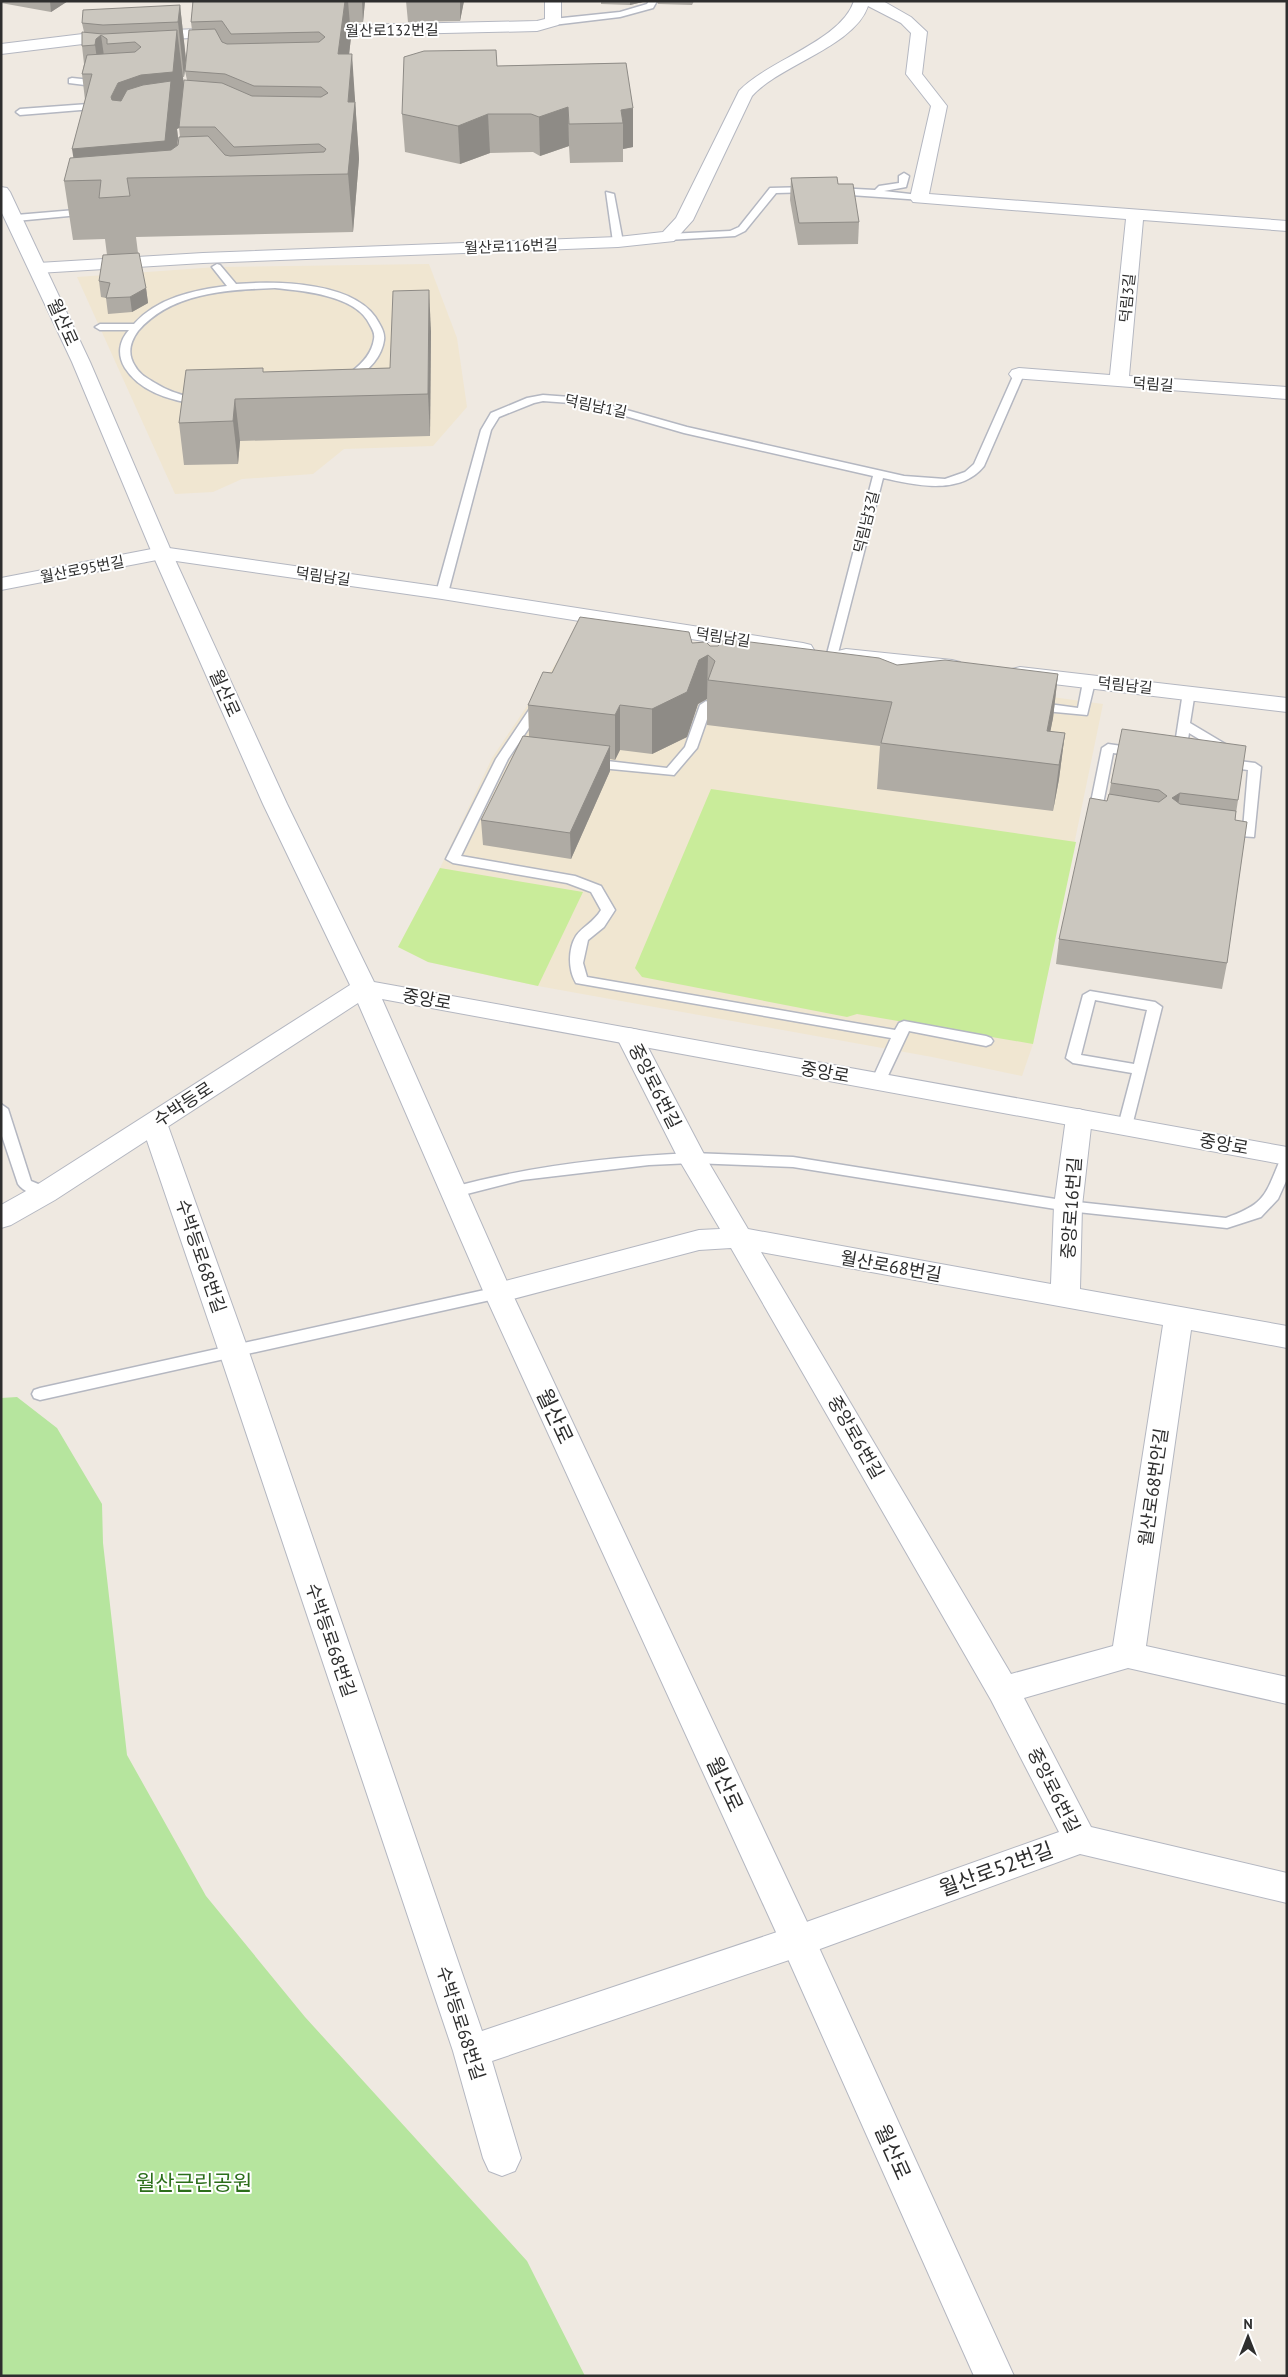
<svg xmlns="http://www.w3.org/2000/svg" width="1288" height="2377" font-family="'PT Sans','Noto Sans KR',sans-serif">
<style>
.education{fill:#f0e6d1}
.green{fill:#b6e59e}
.pitch{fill:#c9ec9a}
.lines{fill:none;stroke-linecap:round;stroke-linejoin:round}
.lane-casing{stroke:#b4b7c1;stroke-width:3}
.street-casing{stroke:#b4b7c1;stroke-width:2}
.secondary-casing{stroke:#b4b7c1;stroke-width:2}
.lane{fill:#fff;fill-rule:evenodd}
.street{fill:#fff;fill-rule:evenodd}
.secondary{fill:#fff;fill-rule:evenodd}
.wall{fill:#afaba4;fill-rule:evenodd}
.shaded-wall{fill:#8e8b86}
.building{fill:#cbc7bf;stroke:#8e8b86}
.labels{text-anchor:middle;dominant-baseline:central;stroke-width:4;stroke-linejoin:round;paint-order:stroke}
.far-street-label{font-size:15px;fill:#2e2e2e;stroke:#fff}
.street-label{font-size:18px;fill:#2e2e2e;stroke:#fff}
.near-street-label{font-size:21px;fill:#2e2e2e;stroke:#fff}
.near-park-label{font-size:21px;fill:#2c6e1b;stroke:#fff}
</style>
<rect width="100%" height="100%" fill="#efe9e1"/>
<g class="education">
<path d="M429,264L457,338L467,407L433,446L344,449L313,474L242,479L213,492L175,494L77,277L217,267Z"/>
<path d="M577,632L1103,704L1033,1044L1022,1076L932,1057L538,986L428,962L398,947L440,868L492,758Z"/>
</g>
<path class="green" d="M17,1397L57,1428L102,1504L103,1543L127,1755L206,1896L305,2017L527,2261L585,2376H1V1398Z"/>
<g class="pitch">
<path d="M711,789L1076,842L1033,1044L857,1014L847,1017L642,977L635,968Z"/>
<path d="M440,868L583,892L538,986L428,962L398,947Z"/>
</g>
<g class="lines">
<g class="lane-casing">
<g id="lane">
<path d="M649,1H657L653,8L620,17L553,25L549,22L553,19L620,12L647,4Z"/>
<path d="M72,78L101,81L105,84L101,87L69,83V79Z"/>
<path d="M102,103L106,106L105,108L20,115L16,112L20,109Z"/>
<path d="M904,173L909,176L906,187L884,191L919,195L922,196V200L836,194L831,191L836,188L875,190L879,186L899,183V176Z"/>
<path d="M810,187L815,190L813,192L776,193L745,231L735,236L668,240L663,237L668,234L730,231L739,227L770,188Z"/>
<path d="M606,192L614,194L623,242L621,244L613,242Z"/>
<path d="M87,209L92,212L90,214L16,221L11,218L16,215Z"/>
<path d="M217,264L220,265L236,284C276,281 358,281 379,323C382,328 385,334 384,340C382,356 369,371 355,378C336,388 317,397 295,401C250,410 154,414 125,368C117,355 119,341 129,330H100L95,327L100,324H134C157,298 194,290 227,286L212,267ZM275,288C303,291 357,295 370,325C373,330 375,334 374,339C372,353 363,363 351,372C305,404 203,414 155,383C147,378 139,374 135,366C127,354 130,342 138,331C172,292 227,290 275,288Z"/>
<path d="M1019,371L1024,374L984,466C960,496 915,485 883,478L837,657L833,658L827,654L873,476L684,433L584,404L543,401L534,403L499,417L491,430L448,593L442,596L436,593L481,430L491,413L527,398L543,395L584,398L687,427L904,476L945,479L965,472L974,464L1014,374Z"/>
<path d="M1089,678L1095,682L1087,715L1034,710L1028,706L1034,702L1078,708L1083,682Z"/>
<path d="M1189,688L1195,692L1190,723L1232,748L1234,751L1232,754H1224L1189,733L1185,757L1179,761L1173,757L1183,692Z"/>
<path d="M539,700L545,704L508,759L461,856L575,876L601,886L615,910L604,927L588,940L583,963L587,977L895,1030L899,1023L904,1021L986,1036L991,1038L993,1041L991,1044L986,1046L909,1031L885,1082L878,1087L871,1082L891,1038L576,983C568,970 568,949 576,936C582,927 594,922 601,910L591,892L567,883L453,863L446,859L496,759L535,701Z"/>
<path d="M706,701L712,705L697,748L674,775L590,767L584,763L590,759L667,768L685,747L700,705Z"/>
<path d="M1108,744L1136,748L1142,752L1136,756L1113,753L1102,809L1107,813L1101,817L1090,815L1089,812L1102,748Z"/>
<path d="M1223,759L1255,763L1261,767L1254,837L1225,835L1219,831L1225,827L1243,829L1248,770L1219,766L1217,763L1219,760Z"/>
<path d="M1090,991L1155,1002L1162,1007L1132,1126L1130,1130H1120L1118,1126L1132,1073L1073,1063L1066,1058L1083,995ZM1095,1000L1147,1010L1134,1064L1081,1055Z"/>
<path d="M1,1104L8,1109L31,1181L50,1189L53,1193L50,1197C41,1199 23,1192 18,1184L1,1133Z"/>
<path d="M692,1153L793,1157L1068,1201L1226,1218C1265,1204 1265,1196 1280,1160L1282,1156L1287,1155V1179L1278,1199L1261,1217L1227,1228L1068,1211L793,1167L692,1163L649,1165L522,1180L455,1197L450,1196L447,1192L450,1188C528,1166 610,1157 692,1153Z"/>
<path d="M498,1287L504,1289L506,1293L504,1297L40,1400L34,1398L32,1394L34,1390L40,1388Z"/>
</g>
</g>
<g class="street-casing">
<g id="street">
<path d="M545,1H561V22L558,25L537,31L312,36L304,31L312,26L537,21L545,19Z"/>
<path d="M854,1H883L911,17L927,32L922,74L947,106L929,194L1287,221V231L1143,220L1129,376L1287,387V399L1012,378L1009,374L1012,370L1019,368L1110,375L1126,219L913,202L910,198L931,106L906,74L911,33L901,23L868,6C855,46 780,65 752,96L693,220L674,241L618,247L203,263L38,273L32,272L29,268L32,264L38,263L203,253L618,237L663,232L676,218L739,91C768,60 841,41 854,1Z"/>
<path d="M226,28L234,33L231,36L91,43L1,54V44L91,33Z"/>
<path d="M162,547L442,587L803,643L811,645L814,650L811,655L803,657L442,599L162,559L1,590V578Z"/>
<path d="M846,649L952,660L960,662L963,667L960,672L952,674L838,661L835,656L838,651Z"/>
<path d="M1020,667L1287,698V712L1012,679L1009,674L1012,669Z"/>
<path d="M629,1028L638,1030L642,1036L706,1158L748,1229L1051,1284L1054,1206L1066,1118L1070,1112L1079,1109L1088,1112L1092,1118L1082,1206L1080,1289L1287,1326V1348L1191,1330L1146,1646L1287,1677V1704L1128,1668L1024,1698L1091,1827L1287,1873V1903L1080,1854L798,1957L492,2061L521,2158L515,2171L502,2176L489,2171L483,2158L453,2051L219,1352L141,1123L145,1117L154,1114L163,1117L167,1123L249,1352L482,2031L798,1925L1059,1832L991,1700L731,1248L699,1250L498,1303L488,1300L484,1293L488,1286L498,1283L699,1230L720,1229L678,1158L616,1036L620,1030ZM761,1252L1163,1325L1113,1646L1011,1674Z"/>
</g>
</g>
<g class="secondary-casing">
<path id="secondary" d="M1,187L7,188L10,192L90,362L172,553L287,804L374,982L1287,1147V1165L382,999L512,1293L816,1941L1014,2376H974L780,1941L484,1293L358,1003L55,1200L11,1225L1,1228V1205L35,1186L350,985L263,804L152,553L72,362L1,211Z"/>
</g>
<use href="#lane" class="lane"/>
<use href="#street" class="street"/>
<use href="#secondary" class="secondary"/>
</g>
<g class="wall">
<path d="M1,1H68L51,12L1,3Z"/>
<path d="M193,1H365L363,22L350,23L351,37L349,54L356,110V115L359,159L353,232L136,237L138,253L146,288L148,303L132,312L108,314L106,298L101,297L99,281L107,255L105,239L73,240L64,181L74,158L85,100L82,74L84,64L82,46L84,32L82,23L180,5L186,60L184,77H183L184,84L187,80L185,71L192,30L191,22ZM179,128L180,137L177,145L178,138L177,129Z"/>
<path d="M406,1H464L460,21L408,22Z"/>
<path d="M601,1H647L630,5L601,4Z"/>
<path d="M657,1H694L692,5L658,4Z"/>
<path d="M626,63L633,147L623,149V162L570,163L569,146L540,156L533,152L490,153L460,164L405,152L402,114L497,66Z"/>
<path d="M791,178L838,184L859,222L858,244L798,245L790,200Z"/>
<path d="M431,331L430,436L240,441L238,464L184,465L179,423L263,372L390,368Z"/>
<path d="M692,643L710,646L897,665L1058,674L1053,718L1050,732L1065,733L1059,779L1053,811L877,789L880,746L707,725V699L698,704L687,737L652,754L620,750L615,760L610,759V771L571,859L483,845L481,820L529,736L528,705L552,673Z"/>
<path d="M1111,783L1238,800L1235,820L1227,963L1222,989L1056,964L1059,939L1107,801L1109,794Z"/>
</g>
<g class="shaded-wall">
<path d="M50,1H68L51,12Z"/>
<path d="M345,1H348L351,37L343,110L338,54Z"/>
<path d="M362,1H365L363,22Z"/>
<path d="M460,1H464L460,21Z"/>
<path d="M630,1H647L630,5Z"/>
<path d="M180,5L186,60L184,77L178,22Z"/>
<path d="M177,30L184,86L179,128L177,129L178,138L174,177L127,178L101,180L77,181L72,149L111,97L118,83Z"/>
<path d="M101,35L109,91L103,101L95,45L96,39Z"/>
<path d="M352,54L359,159L353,232L348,174V102Z"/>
<path d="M568,107L569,146L540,156L539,117Z"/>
<path d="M633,108V147L623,149V123L621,110Z"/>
<path d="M488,114L490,153L460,164L458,126Z"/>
<path d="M146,288L148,303L132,312L130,297Z"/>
<path d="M429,290L431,331L430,436L428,394Z"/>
<path d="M235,399L240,441L238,464L233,421Z"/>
<path d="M708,655L707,699L698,704L687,737L652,754V709L699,660Z"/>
<path d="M1058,674L1053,718L1044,764L1047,731Z"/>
<path d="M620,705V750L615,760V715Z"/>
<path d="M1065,733L1059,779L1053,811L1059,765Z"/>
<path d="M610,746V771L571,859L570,833Z"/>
<path d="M1180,793L1176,818L1172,798Z"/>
</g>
<g class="building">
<path d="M193,1H345L338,54H352L348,102H355L348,174L127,178L130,196L99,198L101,180L64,181L70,158L171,150L178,145L179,137L208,136L225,155L230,156L324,152L326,149L319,144L234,147L215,127H179L184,80L222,83L252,96L321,97L328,93L321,87L254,86L225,74L185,71L189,30L215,29L222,42L227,44L319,42L325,37L319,32L231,34L222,21L191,22Z"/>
<path d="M180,5L178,22L103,25L82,23L83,10Z"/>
<path d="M177,30L173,72L141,75L118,83L111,97L112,100L121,101L127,90L143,85L171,81L165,141L72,149L92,74H82L87,55L135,52L141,47L135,42L107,44V39L101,35L96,39L95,45L82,46V32L103,34Z"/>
<path d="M496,50L497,66L626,63L633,108L621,110L623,123L569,124L568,107L539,117L531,114H488L458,126L402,114L404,57L424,51Z"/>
<path d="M837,177L838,184H853L859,222L799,223L791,178Z"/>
<path d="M139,253L146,288L130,297L106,298L110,283L99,281L103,255Z"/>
<path d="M429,290L428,394L235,399L233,421L179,423L186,370L263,368V372L390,368L393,291Z"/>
<path d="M580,617L689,632L692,643L706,642L710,646H718L722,641L734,640L879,658L897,665L945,660L1058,674L1047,731L1065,733L1059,765L881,743L892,702L708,680L715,661L708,655L699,660L687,692L652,709L620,705L615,715L528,705L543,672L552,673Z"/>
<path d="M1122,729L1246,746L1238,800L1180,793L1172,798L1180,804L1236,811L1235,820L1247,822L1227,963L1059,939L1090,798L1107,801L1109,794L1159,802L1167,796L1159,790L1111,783Z"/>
<path d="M523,736L610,746L570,833L481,820Z"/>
</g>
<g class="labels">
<g class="far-street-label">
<text transform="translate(392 30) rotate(-1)">월산로132번길</text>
<text transform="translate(511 246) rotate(-2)">월산로116번길</text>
<text transform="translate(1127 298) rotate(-84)">덕림3길</text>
<text transform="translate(1153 384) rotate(4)">덕림길</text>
<text transform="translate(596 406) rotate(12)">덕림남1길</text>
<text transform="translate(866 522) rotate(-76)">덕림남3길</text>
<text transform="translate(82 569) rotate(-11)">월산로95번길</text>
<text transform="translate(323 576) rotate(8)">덕림남길</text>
<text transform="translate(723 637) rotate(9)">덕림남길</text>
<text transform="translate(1125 685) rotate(6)">덕림남길</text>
</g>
<g class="street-label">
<text transform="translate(63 322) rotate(66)">월산로</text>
<text transform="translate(225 693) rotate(66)">월산로</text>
<text transform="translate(427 999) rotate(10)">중앙로</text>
<text transform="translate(825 1072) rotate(10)">중앙로</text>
<text transform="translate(655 1086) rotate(63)">중앙로6번길</text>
<text transform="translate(183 1104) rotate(-33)">수박등로</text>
<text transform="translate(1224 1144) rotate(10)">중앙로</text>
<text transform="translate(1071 1208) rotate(-86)">중앙로16번길</text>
<text transform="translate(201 1256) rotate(71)">수박등로68번길</text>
<text transform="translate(891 1266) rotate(10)">월산로68번길</text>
<text transform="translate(856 1437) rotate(60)">중앙로6번길</text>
<text transform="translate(1153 1487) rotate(-82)">월산로68번안길</text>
<text transform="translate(331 1640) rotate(71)">수박등로68번길</text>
<text transform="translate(1054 1790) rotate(63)">중앙로6번길</text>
<text transform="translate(461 2023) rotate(72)">수박등로68번길</text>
</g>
<g class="near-street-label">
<text transform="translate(555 1416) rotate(65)">월산로</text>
<text transform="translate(725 1784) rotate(65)">월산로</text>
<text transform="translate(996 1869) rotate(-20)">월산로52번길</text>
<text transform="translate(893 2152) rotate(66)">월산로</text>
</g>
<g class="near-park-label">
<text x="194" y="2182">월산근린공원</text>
</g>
</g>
<rect width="1288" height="2377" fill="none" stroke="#2e2e2e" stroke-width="5"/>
<g transform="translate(1248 2337)" stroke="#ffffff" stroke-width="4" paint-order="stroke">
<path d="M0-4L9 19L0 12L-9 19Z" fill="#2e2e2e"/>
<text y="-8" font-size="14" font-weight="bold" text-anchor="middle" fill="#2e2e2e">N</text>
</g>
</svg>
